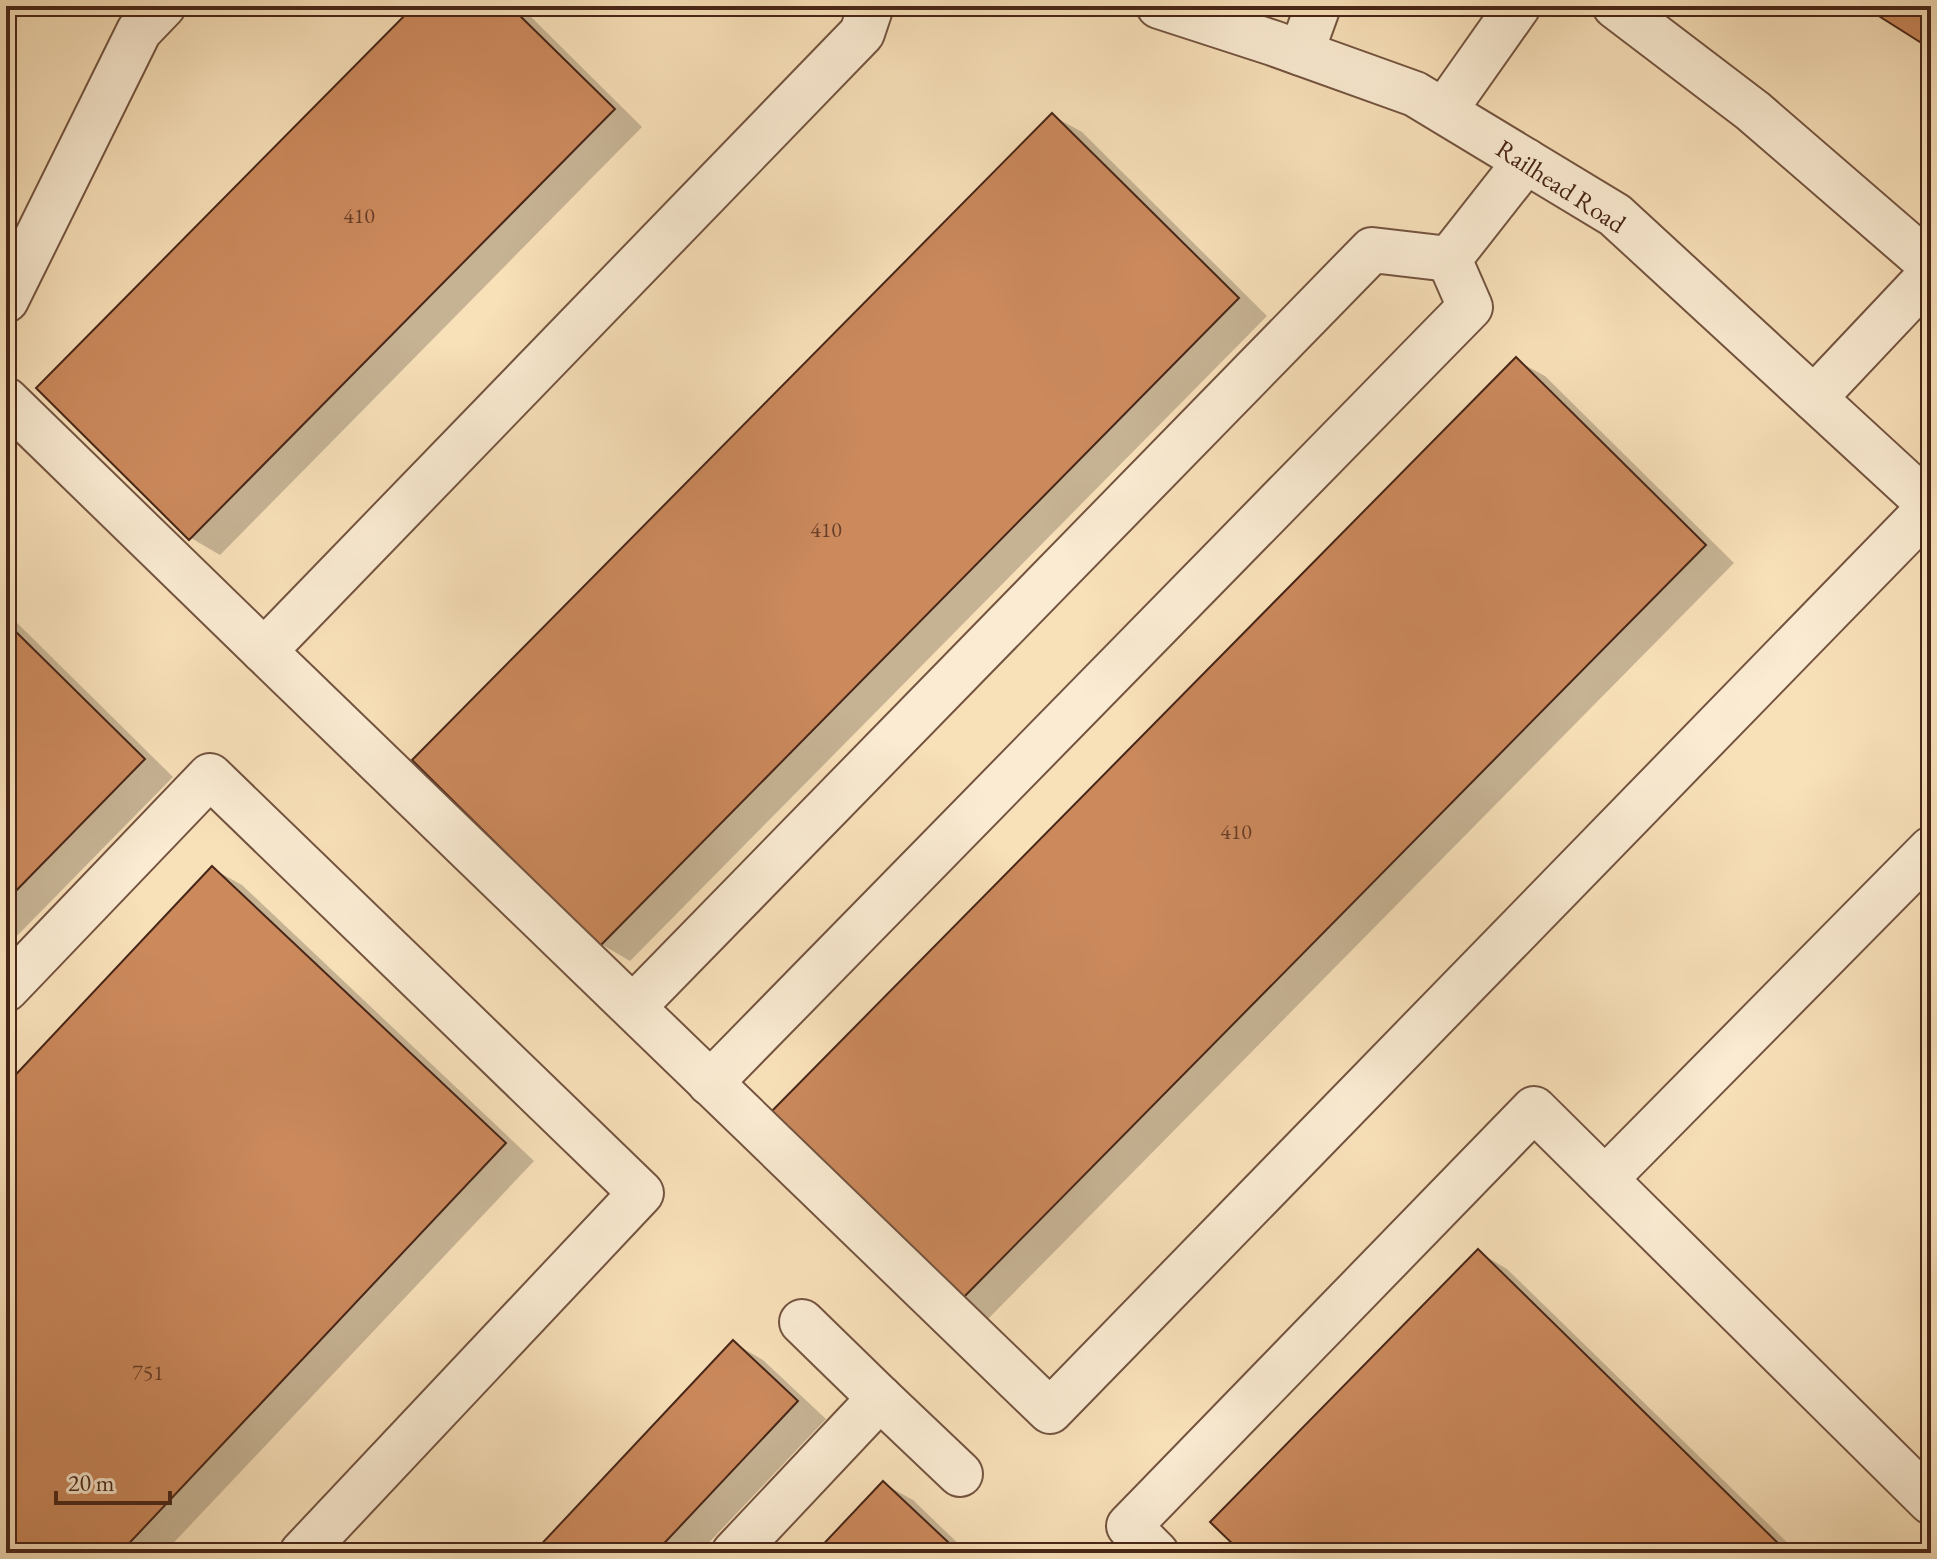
<svg xmlns="http://www.w3.org/2000/svg" width="1937" height="1559" font-family="'EB Garamond',serif">
<style>
.shadow{fill:#0003}
.building{fill:#cb895c;stroke:#482618;stroke-width:2}
.lines{fill:none;stroke-linecap:round;stroke-linejoin:round}
.minor-casing{stroke:#745440;stroke-width:48}
.minor{stroke:#faebd2;stroke-width:44}
.labels{text-anchor:middle;dominant-baseline:central;stroke-width:6;stroke-linejoin:round;paint-order:stroke}
.number-label{font-size:22px;fill:#693f29}
.street-label{font-size:26px;fill:#482618;stroke:#faebd2}
</style>
<rect width="100%" height="100%" fill="#f8e0b9"/>
<filter id="stains"><feTurbulence type="fractalNoise" baseFrequency=".0025" numOctaves="4"/><feColorMatrix values="0 0 0 0 .2 0 0 0 0 .09 0 0 0 0 .02 0 0 0 .5 -.17"/></filter>
<radialGradient id="worn" r=".72"><stop offset=".6" stop-color="#630" stop-opacity="0"/><stop offset="1" stop-color="#630" stop-opacity=".3"/></radialGradient>
<g class="shadow">
<path d="M416,6H520L642,127L220,555L191,538Z"/>
<path d="M1053,116L1082,132L1267,316L630,961L601,944Z"/>
<path d="M1516,360L1545,376L1734,563L987,1320L957,1303Z"/>
<path d="M6,612L173,777L6,947Z"/>
<path d="M213,869L242,885L534,1161L164,1553H6V1088Z"/>
<path d="M1478,1252L1507,1269L1798,1553H1245Z"/>
<path d="M734,1343L763,1360L826,1419L699,1553H536Z"/>
<path d="M884,1484L913,1500L968,1553H818Z"/>
</g>
<g class="building">
<path d="M414,6H510L615,109L189,540L36,388Z"/>
<path d="M1863,6H1931V49Z"/>
<path d="M1052,113L1239,298L600,946L412,760Z"/>
<path d="M1516,357L1706,545L956,1305L766,1117Z"/>
<path d="M6,622L145,759L6,901Z"/>
<path d="M212,866L506,1143L120,1553H6V1085Z"/>
<path d="M1478,1249L1788,1553H1242L1210,1522Z"/>
<path d="M733,1340L798,1401L655,1553H533Z"/>
<path d="M883,1481L948,1542L937,1553H815Z"/>
</g>
<g class="lines">
<g class="minor-casing">
<g id="minor">
<path d="M1615,6L1753,111L1931,265"/>
<path d="M1301,53L1318,6"/>
<path d="M1444,111L1518,6"/>
<path d="M6,300L139,31L163,6"/>
<path d="M1814,398L1931,274"/>
<path d="M6,400L264,651L862,33L871,6"/>
<path d="M264,651L1050,1411L1931,506L1615,215L1415,94L1273,43L1159,6"/>
<path d="M6,989L210,776L641,1193L302,1553"/>
<path d="M633,1007L1372,250L1449,259L1526,161"/>
<path d="M710,1083L1470,307L1449,259"/>
<path d="M1605,1179L1931,849"/>
<path d="M880,1398L960,1474"/>
<path d="M734,1553L880,1398L802,1322"/>
<path d="M1156,1553L1129,1526L1534,1109L1931,1502"/>
</g>
</g>
<use href="#minor" class="minor"/>
</g>
<g class="labels">
<g class="number-label">
<text x="359" y="215">410</text>
<text x="826" y="529">410</text>
<text x="1236" y="831">410</text>
<text x="148" y="1372">751</text>
</g>
<g class="street-label">
<text transform="translate(1561 186) rotate(33)">Railhead Road</text>
</g>
</g>
<rect width="1937" height="1559" fill="none" stroke="#f8e0b9" stroke-width="32"/>
<rect x="8" y="8" width="1921" height="1543" fill="none" stroke="#482618" stroke-width="4"/>
<rect x="16" y="16" width="1905" height="1527" fill="none" stroke="#482618" stroke-width="2"/>
<path d="M56 1491v12h114v-12" fill="none" stroke="#482618" stroke-width="4"/>
<text x="68" y="1491" font-size="24" fill="#482618" stroke="#faebd2" stroke-width="6" paint-order="stroke">20 m</text>
<rect width="100%" height="100%" filter="url(#stains)"/>
<rect width="100%" height="100%" fill="url(#worn)"/>
</svg>
